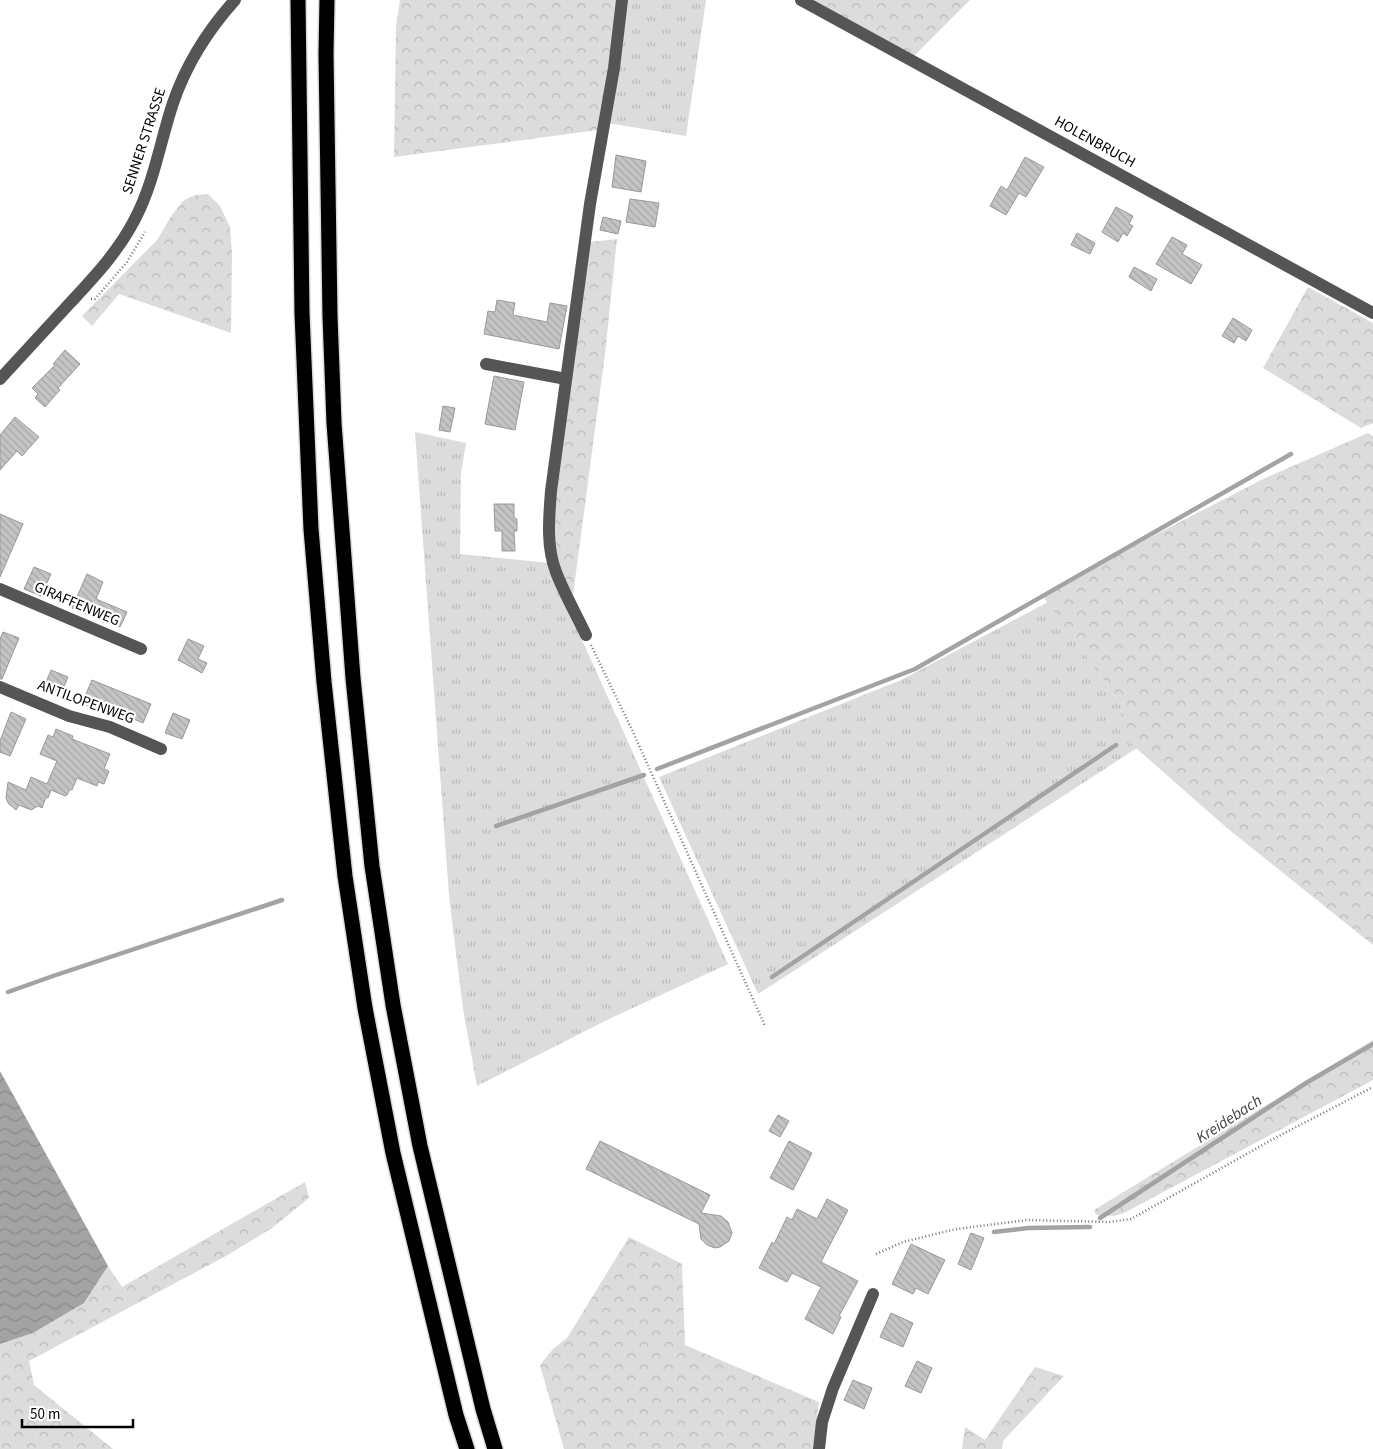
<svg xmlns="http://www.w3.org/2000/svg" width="1373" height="1449" font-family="'Source Sans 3',sans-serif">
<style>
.grass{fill:url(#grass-tufts)}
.forest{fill:url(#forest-crowns)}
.water{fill:url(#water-waves)}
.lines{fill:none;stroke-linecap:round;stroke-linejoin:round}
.stream{stroke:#a3a3a3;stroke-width:4.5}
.building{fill:url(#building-back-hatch);stroke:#999}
.highway-casing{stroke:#dbdbdb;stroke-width:18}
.path{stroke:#777;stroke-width:2.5;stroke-dasharray:1 2.5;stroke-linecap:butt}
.minor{stroke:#555;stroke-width:12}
.highway{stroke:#000;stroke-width:15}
.labels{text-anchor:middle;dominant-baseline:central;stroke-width:4.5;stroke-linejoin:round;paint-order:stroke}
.street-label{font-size:15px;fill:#000;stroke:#fff}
.water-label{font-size:16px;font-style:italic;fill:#444;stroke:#fff}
</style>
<defs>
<pattern id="grass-tufts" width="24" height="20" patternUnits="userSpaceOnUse" patternTransform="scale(1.25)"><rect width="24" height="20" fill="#dcdcdc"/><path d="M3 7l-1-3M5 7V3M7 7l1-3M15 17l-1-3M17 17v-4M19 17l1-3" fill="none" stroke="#bbb"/></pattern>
<pattern id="forest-crowns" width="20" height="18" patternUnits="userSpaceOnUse" patternTransform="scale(1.25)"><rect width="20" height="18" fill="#dcdcdc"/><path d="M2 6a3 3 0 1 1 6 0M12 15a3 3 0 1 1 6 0" fill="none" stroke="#bbb"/></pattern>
<pattern id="water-waves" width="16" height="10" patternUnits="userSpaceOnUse" patternTransform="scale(1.25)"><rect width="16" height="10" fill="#a3a3a3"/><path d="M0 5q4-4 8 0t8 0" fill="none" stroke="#8b8b8b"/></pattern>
<pattern id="building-back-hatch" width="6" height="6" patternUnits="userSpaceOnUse" patternTransform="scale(1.25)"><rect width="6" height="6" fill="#c4c4c4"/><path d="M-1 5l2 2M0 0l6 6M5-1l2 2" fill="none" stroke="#a7a7a7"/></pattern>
</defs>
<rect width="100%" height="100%" fill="#fff"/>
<g class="grass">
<path d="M626,0H706L686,136L608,123Z"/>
<path d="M415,432L466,443L461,473L460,554L549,563L551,571L728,964L609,1019L477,1086L463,1009L449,896Z"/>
<path d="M1048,602L1122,706L1121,734L1137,748L758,994L659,777L901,680Z"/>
</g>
<g class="forest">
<path d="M400,0H617L609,69L598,130L394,157L396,27Z"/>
<path d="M813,0H970L914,56Z"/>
<path d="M208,194L220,206L230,227L232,253L231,333L119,294L92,326L82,316L157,240L172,215L184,200L196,195Z"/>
<path d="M617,239L605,354L573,595L559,568L552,527L590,242Z"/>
<path d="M1308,287L1373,323V423L1361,428L1263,368Z"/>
<path d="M1368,433L1373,436V945L1227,828L1120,734L1122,706L1043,596L1093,567L1263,479Z"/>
<path d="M1373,1040V1080L1124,1213L1114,1216L1096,1215L1094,1210Z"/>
<path d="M305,1182L309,1198L272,1228L226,1256L29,1361L34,1385L113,1449H0V1344L33,1333L84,1303L108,1266L122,1287Z"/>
<path d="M629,1237L682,1264L685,1345L819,1402L813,1449H564L540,1365L553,1349L567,1338Z"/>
<path d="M1035,1367L1064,1376L1003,1441L1002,1449H962L965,1427L985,1440Z"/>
</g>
<path class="water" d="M0,1071L108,1266L84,1303L33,1333L0,1344Z"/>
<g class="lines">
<g class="stream">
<path d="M657,769L915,669L1291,454"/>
<path d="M496,826L644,775"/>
<path d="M772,977L1116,745"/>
<path d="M8,992L53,976L282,900"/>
<path d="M1100,1218L1306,1083L1373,1044"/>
<path d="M994,1232L1028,1228L1090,1227"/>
</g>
</g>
<g class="building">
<path d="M616,155L646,161L641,192L612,187Z"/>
<path d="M1025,157L1044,167L1026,197L1019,193L1006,215L990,206L1001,186L1007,190Z"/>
<path d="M630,199L659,203L655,227L626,222Z"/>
<path d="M1116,207L1133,216L1129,224L1133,226L1127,236L1123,233L1118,242L1102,232Z"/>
<path d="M603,217L621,221L618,234L600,230Z"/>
<path d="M1077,233L1095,243L1090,254L1071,245Z"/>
<path d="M1172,237L1187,245L1182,254L1202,265L1191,284L1156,264Z"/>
<path d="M1134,267L1157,279L1151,291L1129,277Z"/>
<path d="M497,300L515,303L513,315L547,322L550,303L567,306L559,349L484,334L488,311L495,312Z"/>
<path d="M1233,318L1252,330L1246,341L1238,336L1234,343L1222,336Z"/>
<path d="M65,350L80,364L58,388L60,390L45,407L35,398L38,394L32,388L55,365L53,364Z"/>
<path d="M494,376L524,382L515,430L485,424Z"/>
<path d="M443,406L455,408L450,432L439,430Z"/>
<path d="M15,417L39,437L22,456L17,451L0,470V435Z"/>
<path d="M494,504H514V518L517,519V531H514L515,551H502V531H495Z"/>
<path d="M0,514L23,524L0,577Z"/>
<path d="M34,567L51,574L41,596L24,589Z"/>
<path d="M87,574L103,582L96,599L127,612L120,627L72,608Z"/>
<path d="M3,632L19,638L2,679H0V639Z"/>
<path d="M188,639L204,646L198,659L207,663L202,673L178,660Z"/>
<path d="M51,670L68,677L61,694L44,687Z"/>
<path d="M92,680L151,704L143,723L106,707L104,712L82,703Z"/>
<path d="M11,712L26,719L10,756L0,752V741Z"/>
<path d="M173,713L190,720L182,739L165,733Z"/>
<path d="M56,729L73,736L72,739L110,754L104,769L109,771L104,784L98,782L97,786L77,778L72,790L70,789L67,795L65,796L51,790L48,798L46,797L42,808L38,806L31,810L19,805L16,810L8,803L6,798L8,782L26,790L31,777L47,784L57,761L40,754L48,735L53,737Z"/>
<path d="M778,1115L789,1121L780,1137L769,1131Z"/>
<path d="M600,1141L710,1195L701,1213L721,1216L728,1222L732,1233L729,1241L720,1247L715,1248L707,1245L701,1239L699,1224L586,1169Z"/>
<path d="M789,1141L812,1153L793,1190L770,1178Z"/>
<path d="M827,1199L848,1210L821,1262L858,1281L839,1316L841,1317L833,1334L805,1319L821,1287L792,1273L787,1282L759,1268L772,1242L774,1244L787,1217L792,1220L797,1209L817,1219Z"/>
<path d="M971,1233L984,1238L971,1270L958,1264Z"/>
<path d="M911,1244L945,1260L928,1294L916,1288L913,1294L892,1284Z"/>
<path d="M891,1313L913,1323L903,1347L880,1337Z"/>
<path d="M917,1361L932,1368L921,1393L905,1386Z"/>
<path d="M853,1380L872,1388L864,1409L844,1400Z"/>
</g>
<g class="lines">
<g class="highway-casing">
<g id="highway">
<path d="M298,0L302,313L311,529L324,682L345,876L365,1008L393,1153L456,1415L467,1449"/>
<path d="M327,0L326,54L330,316L334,423L353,678L372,866L393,1005L420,1146L483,1409L495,1449"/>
</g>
</g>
<g class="path">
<path d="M91,299H95L127,262L145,232"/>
<path d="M591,645L633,732L765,1026"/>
<path d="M876,1254L903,1242L956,1229L1027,1220L1110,1222L1131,1219L1275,1138L1373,1087"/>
</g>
<g class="minor">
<path d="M801,0L1373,313"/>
<path d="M486,364L566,379"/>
<path d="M0,379C23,354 47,328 70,303C94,277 118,252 135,219C154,183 160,142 173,103C186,65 208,30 235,0"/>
<path d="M0,589L141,649"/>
<path d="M586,635C576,614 564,593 556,572C546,546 549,518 551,491L590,204L614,68L622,0"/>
<path d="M0,687L69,716L110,727L161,749"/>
<path d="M819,1449L822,1422L833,1388L873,1294"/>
</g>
<use href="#highway" class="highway"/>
</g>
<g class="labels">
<g class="street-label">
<text transform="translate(144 141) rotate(-72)">SENNER STRASSE</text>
<text transform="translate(1095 142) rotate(29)">HOLENBRUCH</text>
<text transform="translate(77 604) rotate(23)">GIRAFFENWEG</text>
<text transform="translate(86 702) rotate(20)">ANTILOPENWEG</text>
</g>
<g class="water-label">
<text transform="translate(1229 1119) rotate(-33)">Kreidebach</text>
</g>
</g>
<path d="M22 1419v8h111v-8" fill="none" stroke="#000000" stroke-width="2.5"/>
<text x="30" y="1419" font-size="15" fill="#000000" stroke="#ffffff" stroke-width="4" paint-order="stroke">50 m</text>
</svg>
